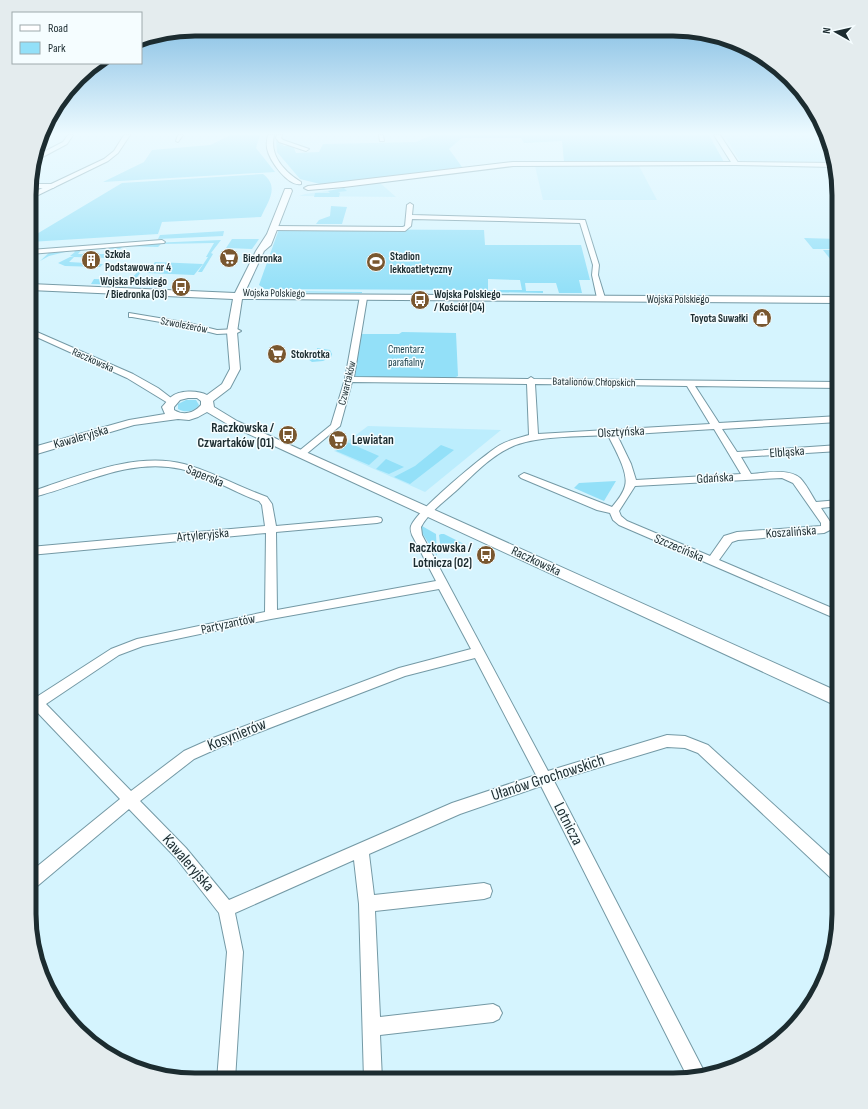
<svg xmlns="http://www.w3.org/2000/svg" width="868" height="1109" font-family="'Sofia Sans Condensed',sans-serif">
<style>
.built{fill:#bcedfd}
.green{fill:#93e0f8;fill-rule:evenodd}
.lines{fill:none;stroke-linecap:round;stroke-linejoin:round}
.minor-casing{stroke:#7499a5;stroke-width:2}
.tertiary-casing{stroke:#7499a5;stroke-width:2}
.minor{fill:#fff;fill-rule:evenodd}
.tertiary{fill:#fff;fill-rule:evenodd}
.labels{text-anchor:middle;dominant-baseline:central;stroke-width:3;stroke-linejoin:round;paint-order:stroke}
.far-poi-label{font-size:11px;font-weight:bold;fill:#1c2c30;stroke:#f5fdff;text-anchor:start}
.far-street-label{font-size:11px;fill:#1c2c30;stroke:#f5fdff}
.far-park-label{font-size:11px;fill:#20444f;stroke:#f5fdff}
.poi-label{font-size:13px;font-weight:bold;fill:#1c2c30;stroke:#f5fdff;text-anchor:end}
.street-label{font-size:13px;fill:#1c2c30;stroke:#f5fdff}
.near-street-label{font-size:16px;fill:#1c2c30;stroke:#f5fdff}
.rim{fill:none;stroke:#1c2c30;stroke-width:5}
</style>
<rect width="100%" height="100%" fill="#d5f4fe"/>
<g class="built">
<path d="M724,135H826L833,152L835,163L741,162Z"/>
<path d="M535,166H639L657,200H543Z"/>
<path d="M380,183L396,197L299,196L305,194Z"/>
<path d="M368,426L501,430L425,492L334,451Z"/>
</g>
<g class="green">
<path d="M231,135H260L256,148L275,172L103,182L144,162L152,150L210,145Z"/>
<path d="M432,135H709L724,162H564L562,141L524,143L521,138H462L449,149L462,167L337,184H320L300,179L277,152L276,139L284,146H293L296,153L319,152L323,144L416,142Z"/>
<path d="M263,174C280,187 268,201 261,217L162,222L158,234L30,242V238L122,183Z"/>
<path d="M344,188L347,191L338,192L340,193L339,197H314L315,193H330L328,191Z"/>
<path d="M331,206L347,207L342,224H316L319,220L330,216Z"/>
<path d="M279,229L484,230L485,245H581L590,280H579L582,293H559L556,283H525L526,291H543V293L490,292L482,290L265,289L259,285ZM488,279L520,280L522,290H488Z"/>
<path d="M224,231L223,236L158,239L160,235Z"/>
<path d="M804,238L839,239V249H813Z"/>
<path d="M232,239H259L252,249L226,248Z"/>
<path d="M221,240L211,253L213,254L202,272H198L208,257H206L214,243L161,244L158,247L123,246L120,249L95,248L151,243Z"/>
<path d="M83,248L78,254H111L108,258L74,257L69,262L103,264L100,267L65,266L58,263L70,257H74L70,256L75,252L73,250L49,256L40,261L51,251Z"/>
<path d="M823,250H839V270Z"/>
<path d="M155,262L203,264L194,275L147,273Z"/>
<path d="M138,272L140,273L133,283L129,285L91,284L94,279L129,280Z"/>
<path d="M266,291L362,292V293L265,292Z"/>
<path d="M402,332L456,333L458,376L454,378L357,377L354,375L361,334H399Z"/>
<path d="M317,348L330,350L332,354L331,357L323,361L312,362L308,359V354L297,355V353L317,352Z"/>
<path d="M186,400H196L199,405C194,412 185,413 178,409V404Z"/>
<path d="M347,442L379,456L369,465L336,451Z"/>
<path d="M441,445L454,450L410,484L394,477L415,466Z"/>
<path d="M386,459L404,467L389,474L376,469Z"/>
<path d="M616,481L604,501L574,488L579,483Z"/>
<path d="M422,526L436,534L437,556L422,533Z"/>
<path d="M441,534H444L466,545L441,551L439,535Z"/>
</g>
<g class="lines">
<g class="minor-casing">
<g id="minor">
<path d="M68,135H73L67,144L35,161L36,156L63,142Z"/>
<path d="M178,135H183L178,142L176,141Z"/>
<path d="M277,135H282L281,138L283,140L309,149L306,151L279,142L276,138Z"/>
<path d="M379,135H383L384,141H380Z"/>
<path d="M736,162L835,163V167L734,165V163Z"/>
<path d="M30,184H53L56,186L53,188H30Z"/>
<path d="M410,203L413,205L412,215L585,220L599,265L598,275L605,298L601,300L597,298L592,275L593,265L580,223L412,219L411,226L405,231L273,230L270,228L273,226L403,227L405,226L407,205Z"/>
<path d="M162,240L165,242L164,243L30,254V250Z"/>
<path d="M360,296H363L367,298L354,377L528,379L531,377L534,379L839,382V388L695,386L719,423L839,416V422L722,429L737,452L839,445V451L741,457L751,474C765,473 788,468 800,478C806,484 811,494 816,502L839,500V506L821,508L831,523L830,530L824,533L738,540L732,542L719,560L839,611V620L619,525L613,520L610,513L597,510L521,478L519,476L524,473L527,474L612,507C617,501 623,494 625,486C629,472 614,448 608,435C580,437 534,435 509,448C490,457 473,475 457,490C445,501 429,512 421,527L422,535L548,771L667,735L685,736L708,745L839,864V883L833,880L698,753L685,748L667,747L554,781L705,1073L688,1078L541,786L460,814L369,854L374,895L484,883L490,885L492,891L490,897L484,899L375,911L380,1017L493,1004L499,1007L502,1013L499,1019L493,1022L380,1035L382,1080H364L359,904L354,860L235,913L243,952L235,1080H217L227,952L219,913L176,858L129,809L35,888L29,891V873L120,799L36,711L29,714V690L34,691L38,696L111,649L137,639L265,612L266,533L30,555V547L265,526L262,505L259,501C233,492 208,475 181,469C129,457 79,486 30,498V492C76,477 135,451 184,464C213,472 239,487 267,497L272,504L276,526L377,517L381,518L382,520L381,522L377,523L276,532L277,610L436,581L412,535C411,532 410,529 411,526C416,511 485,454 500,445C509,440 519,438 529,435L527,384L352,382L340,426L305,455H299L297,453L299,451L331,425L345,379ZM535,384L687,386L710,424L538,434ZM714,429L741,474L636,480L631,464L617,435ZM782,478L793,483L821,523V526L737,532L724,536L710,556L627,521L621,516L619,511L635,486ZM439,589L471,649L399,668L213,738L184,751L131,791L46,704L119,655L143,646L271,619ZM475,658L536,775L452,803L229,900L186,848L140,801L194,759L223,746L405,676Z"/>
<path d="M129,313L189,323L217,330L237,329L241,331L237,333L217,334L189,327L132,317H129Z"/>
<path d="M30,329L133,374L158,388L175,401L174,403H168L127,378L30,334Z"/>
</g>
</g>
<g class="tertiary-casing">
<g id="tertiary">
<path d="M124,135H130L118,153L108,161L30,199V194L104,159L114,151Z"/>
<path d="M268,135H274C269,156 285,172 301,182V184C288,187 269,160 267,148C266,143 267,140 268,135Z"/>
<path d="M714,135H720L739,164L738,165L513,166L344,187L308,190L304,188L308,186L513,162H731Z"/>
<path d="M285,189H291L292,191L271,245L264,251L244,294L839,297V303L242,299L237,332L240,369L230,388L213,401L214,407L237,421L839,692V707L229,425L207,412L198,417L189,420L178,419L134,425L30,456V448L129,420L165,414L162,407C165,404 168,399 171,397C179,390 198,390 207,395L222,384L230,369L227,332L233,299L30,290V284L235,293L256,251L267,234ZM188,398H197L201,401V405C194,413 184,416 174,410V407L180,400Z"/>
</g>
</g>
<use href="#minor" class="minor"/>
<use href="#tertiary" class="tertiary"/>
</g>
<linearGradient id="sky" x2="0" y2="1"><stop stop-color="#76b6df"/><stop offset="0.46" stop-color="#ecfaff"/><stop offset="1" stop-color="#ecfaff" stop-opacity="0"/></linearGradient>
<rect width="868" height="291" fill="url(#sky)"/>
<defs>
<g id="supermarket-disc" transform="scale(1)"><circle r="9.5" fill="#79572f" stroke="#f5fdff"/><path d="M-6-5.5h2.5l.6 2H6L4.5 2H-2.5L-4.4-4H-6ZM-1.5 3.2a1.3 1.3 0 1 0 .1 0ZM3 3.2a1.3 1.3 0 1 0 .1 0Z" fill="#fff"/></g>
<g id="building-disc" transform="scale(1)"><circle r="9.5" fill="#79572f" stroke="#f5fdff"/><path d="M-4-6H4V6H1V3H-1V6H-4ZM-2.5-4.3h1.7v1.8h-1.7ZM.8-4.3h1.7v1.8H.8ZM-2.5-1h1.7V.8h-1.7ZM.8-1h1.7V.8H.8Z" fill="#fff"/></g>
<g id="stadium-disc" transform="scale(1)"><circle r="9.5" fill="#79572f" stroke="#f5fdff"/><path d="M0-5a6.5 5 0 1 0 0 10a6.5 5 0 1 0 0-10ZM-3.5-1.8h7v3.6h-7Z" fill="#fff"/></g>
<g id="bus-disc" transform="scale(1)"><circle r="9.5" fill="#79572f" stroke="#f5fdff"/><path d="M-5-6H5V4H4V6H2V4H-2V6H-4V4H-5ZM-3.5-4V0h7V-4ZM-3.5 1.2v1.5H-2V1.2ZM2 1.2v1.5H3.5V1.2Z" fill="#fff"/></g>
<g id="shop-disc" transform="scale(1)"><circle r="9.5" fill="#79572f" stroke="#f5fdff"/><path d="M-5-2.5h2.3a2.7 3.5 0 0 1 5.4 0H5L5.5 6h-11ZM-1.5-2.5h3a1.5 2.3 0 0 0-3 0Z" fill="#fff"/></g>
</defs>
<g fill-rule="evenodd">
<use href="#supermarket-disc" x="229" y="258"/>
<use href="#building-disc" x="91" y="260"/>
<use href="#stadium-disc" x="376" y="262"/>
<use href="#bus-disc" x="181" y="287"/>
<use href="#bus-disc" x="420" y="300"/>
<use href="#shop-disc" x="762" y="318"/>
<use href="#supermarket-disc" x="277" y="354"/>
<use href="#bus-disc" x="288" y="435"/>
<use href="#supermarket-disc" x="338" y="440"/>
<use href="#bus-disc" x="486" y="555"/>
</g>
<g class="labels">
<g class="far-poi-label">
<text x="105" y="254">Szkoła<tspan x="105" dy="13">Podstawowa nr 4</tspan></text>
<text x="390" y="256">Stadion<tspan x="390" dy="13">lekkoatletyczny</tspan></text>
<text x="243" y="258">Biedronka</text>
<text x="167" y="281" text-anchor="end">Wojska Polskiego<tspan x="167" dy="13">/ Biedronka (03)</tspan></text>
<text x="434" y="294">Wojska Polskiego<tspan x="434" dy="13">/ Kościół (04)</tspan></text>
<text x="748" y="318" text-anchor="end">Toyota Suwałki</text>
<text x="291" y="354">Stokrotka</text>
</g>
<g class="far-street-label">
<text transform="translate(274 293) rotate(1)">Wojska Polskiego</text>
<text x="678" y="299">Wojska Polskiego</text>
<text transform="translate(184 325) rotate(11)">Szwoleżerów</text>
<text transform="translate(93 360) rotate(24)">Raczkowska</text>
<text transform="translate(594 382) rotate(1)">Batalionów Chłopskich</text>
<text transform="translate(347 383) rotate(-76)">Czwartaków</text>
</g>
<g class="far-park-label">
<text x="406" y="349">Cmentarz<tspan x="406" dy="13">parafialny</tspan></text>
</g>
<g class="poi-label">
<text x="274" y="428">Raczkowska /<tspan x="274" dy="15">Czwartaków (01)</tspan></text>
<text x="352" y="440" text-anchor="start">Lewiatan</text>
<text x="472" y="548">Raczkowska /<tspan x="472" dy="15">Lotnicza (02)</tspan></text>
</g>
<g class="street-label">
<text transform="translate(621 432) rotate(-3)">Olsztyńska</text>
<text transform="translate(81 437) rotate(-16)">Kawaleryjska</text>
<text transform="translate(787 452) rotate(-4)">Elbląska</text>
<text transform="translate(205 476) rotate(22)">Saperska</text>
<text transform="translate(715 478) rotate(-3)">Gdańska</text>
<text transform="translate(791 532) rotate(-4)">Koszalińska</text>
<text transform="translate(203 535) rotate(-5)">Artyleryjska</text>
<text transform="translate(679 548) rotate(23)">Szczecińska</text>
<text transform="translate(536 561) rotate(25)">Raczkowska</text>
<text transform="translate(228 624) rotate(-12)">Partyzantów</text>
</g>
<g class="near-street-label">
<text transform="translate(237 735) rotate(-22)">Kosynierów</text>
<text transform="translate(548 778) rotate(-18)">Ułanów Grochowskich</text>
<text transform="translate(568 824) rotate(63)">Lotnicza</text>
<text transform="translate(188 863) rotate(49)">Kawaleryjska</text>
</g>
</g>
<path d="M0 0H868V1109H0ZM195 36H673A159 159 0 0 1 832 195V914A159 159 0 0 1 673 1073H195A159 159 0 0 1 36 914V195A159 159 0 0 1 195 36Z" fill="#e4ecee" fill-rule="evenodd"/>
<path class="rim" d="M195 36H673A159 159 0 0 1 832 195V914A159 159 0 0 1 673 1073H195A159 159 0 0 1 36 914V195A159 159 0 0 1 195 36Z"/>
<rect x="12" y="12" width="130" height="52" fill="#f5fdff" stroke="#9ea9ac"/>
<rect x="20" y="25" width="20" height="6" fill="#ffffff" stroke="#9ea9ac"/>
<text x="48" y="32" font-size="12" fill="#1c2c30">Road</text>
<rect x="20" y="42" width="20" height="12" fill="#93e0f8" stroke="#9ea9ac"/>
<text x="48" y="52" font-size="12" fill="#1c2c30">Park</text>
<g transform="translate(836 32) rotate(278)" stroke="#f5fdff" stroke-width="3" paint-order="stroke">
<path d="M0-3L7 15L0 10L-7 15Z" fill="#1c2c30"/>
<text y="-6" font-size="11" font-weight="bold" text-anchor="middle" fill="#1c2c30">N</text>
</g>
</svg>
